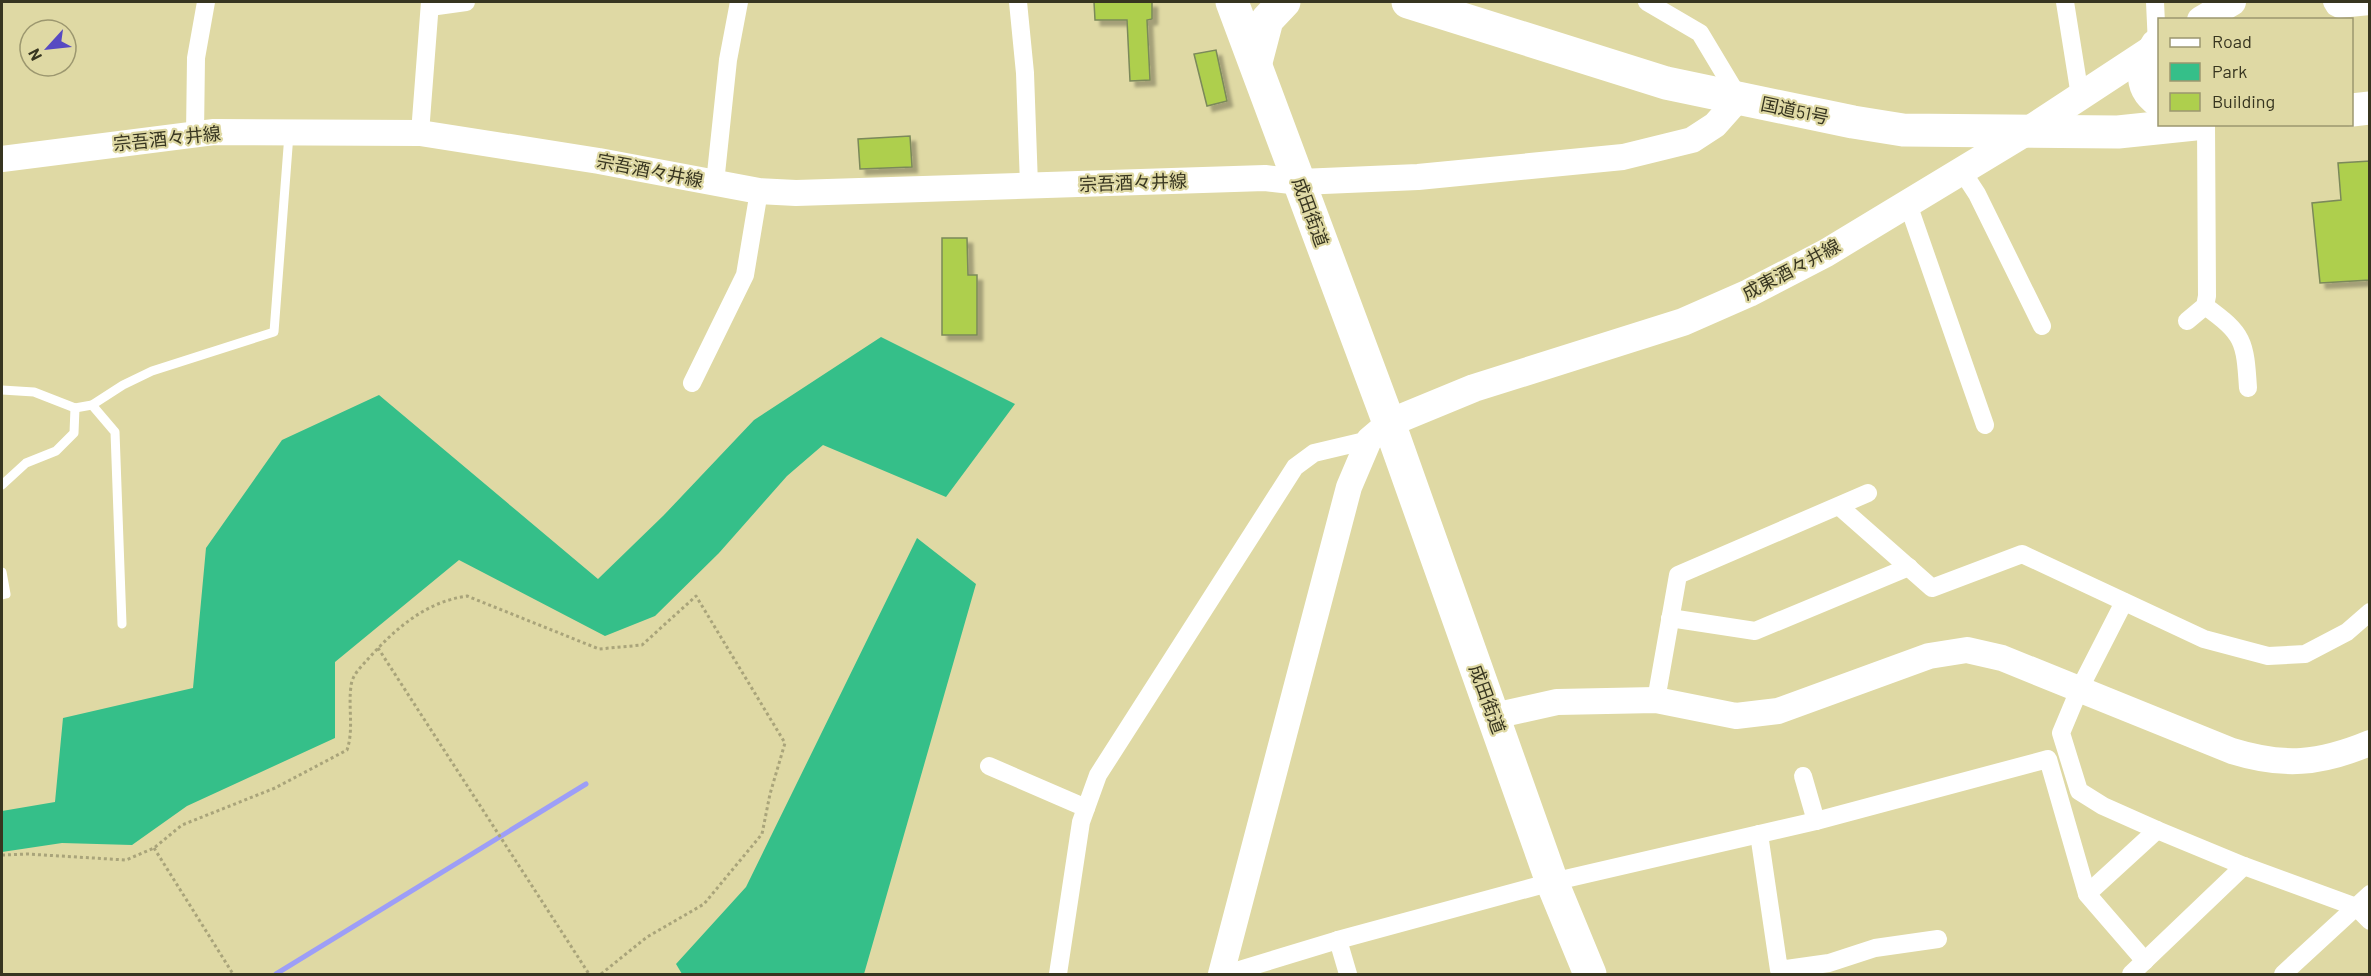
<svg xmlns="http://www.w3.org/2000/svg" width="2371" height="976" font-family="Barlow,'Noto Sans JP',sans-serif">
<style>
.green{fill:#35bf89}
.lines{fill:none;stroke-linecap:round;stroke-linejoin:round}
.stream{stroke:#9d9ef7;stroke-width:5}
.building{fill:#aecf4d;stroke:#7b895a;stroke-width:1.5;filter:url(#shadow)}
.path{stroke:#a9a47a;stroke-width:3;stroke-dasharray:3 3;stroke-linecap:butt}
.lane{stroke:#fff;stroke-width:9}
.street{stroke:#fff;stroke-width:18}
.secondary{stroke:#fff;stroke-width:26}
.primary{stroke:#fff;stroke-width:28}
.highway{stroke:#fff;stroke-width:33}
.labels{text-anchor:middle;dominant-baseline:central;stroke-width:4.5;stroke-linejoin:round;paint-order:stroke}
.street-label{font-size:18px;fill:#373520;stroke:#dfd9a4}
</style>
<defs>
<filter id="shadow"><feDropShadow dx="5.5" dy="5.5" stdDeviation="1.5" flood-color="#0004"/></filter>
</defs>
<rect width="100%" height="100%" fill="#dfd9a4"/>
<g class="green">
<path d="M881,337L1015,404L946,497L823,445L787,476L719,553L655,616L605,636L459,560L335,662V738L187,806L132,845L62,843L2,852V811L55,802L63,718L193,688L206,548L282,440L379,395L598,579L664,515L754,420Z"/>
<path d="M917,538L976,584L864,974H682L676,964L746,887Z"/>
</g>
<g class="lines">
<path class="stream" d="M276,974L586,784"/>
</g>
<g class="building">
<path d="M1094,2H1152V19L1147,20L1150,80L1130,81L1127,20H1095Z"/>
<path d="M1216,50L1227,101L1207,106L1194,54Z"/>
<path d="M910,136L912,167L860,169L858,139Z"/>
<path d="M2370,161V280L2320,283L2312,203L2341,200L2338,163Z"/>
<path d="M942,238H967L968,275H977V335H942Z"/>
</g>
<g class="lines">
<g class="path">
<path d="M378,648L589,974"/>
<path d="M154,848L233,974"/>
<path d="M2,855L27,854L126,860L154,848L182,825L275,788L347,750C354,729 348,708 351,686C352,675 361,667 368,659C395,629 425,602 467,596L599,649L642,645L696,596L785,743L770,794L762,834L704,904L647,937L601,974"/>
</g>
<g class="lane">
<path d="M2,390L34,392L75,408L92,405L123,385L152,371L274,332L289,134"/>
<path d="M92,405L115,432L122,624"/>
<path d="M2,485L26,463L56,451L74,433L75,408"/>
<path d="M2,572L6,594L2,595"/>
</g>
<g class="street">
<path d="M1018,2L1025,73L1029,185"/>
<path d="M1647,2L1700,33L1739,98"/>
<path d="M2065,2L2080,96"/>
<path d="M2155,2L2157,45"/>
<path d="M2332,2L2335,7L2339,9L2370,6"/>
<path d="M430,7L466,2"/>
<path d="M420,133L430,2"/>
<path d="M195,134L196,58L206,2"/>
<path d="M1962,171L1977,194L2042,326"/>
<path d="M715,183L728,60L739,2"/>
<path d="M1908,204L1985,425"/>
<path d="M2205,306C2244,334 2245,341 2248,388"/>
<path d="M2187,321L2205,306L2207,296L2206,124"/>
<path d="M692,383L745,275L759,191"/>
<path d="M1840,507L1932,588L2022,554L2204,639L2268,656L2305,654L2347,632L2370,612"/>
<path d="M2124,602L2079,690L2061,733L2079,791L2103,806L2157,830L2244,866L2356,907L2370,921"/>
<path d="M1670,618L1755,631L1909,567"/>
<path d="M1656,700L1678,575L1868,493"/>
<path d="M989,766L1086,808"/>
<path d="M1803,776L1816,821"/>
<path d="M1759,834L1779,970L1829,963L1875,948L1938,939"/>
<path d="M2087,894L2157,830"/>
<path d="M1338,940L1348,974"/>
<path d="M1058,974L1081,822L1098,775L1295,467L1314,453L1369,440"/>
<path d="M1226,974L1338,940L1552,882L1816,821L2048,759L2087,894L2145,961"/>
<path d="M2131,974L2244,866"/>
<path d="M2283,974L2370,894"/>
</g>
<g class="secondary">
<path d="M2,159L214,132L420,133L599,161L759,191L796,193L1265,178L1300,182L1418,177L1623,157L1692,140L1715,125L1739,98"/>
<path d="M1494,716L1557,702L1656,700L1736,716L1778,711L1929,656L1967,650L2002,658L2232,751C2284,767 2319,764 2370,743"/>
<path d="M1221,974L1349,487L1369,440L1389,423"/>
</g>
<g class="primary">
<path d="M2201,20L2232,2"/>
<path d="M1389,423L1474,388L1683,322L1749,293L1826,253L2026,132L2160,44"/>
</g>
<g class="highway">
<path d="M1232,2L1389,423L1552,882L1590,974"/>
<path d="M1408,2L1666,83L1853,122L1903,130L2118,132L2195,124"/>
<path d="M2157,45C2144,65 2136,85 2160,102"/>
<path d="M1256,62L1267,20L1284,2"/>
<path d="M2352,110L2370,108"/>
</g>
</g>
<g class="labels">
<g class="street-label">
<text transform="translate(1795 110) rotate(12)">国道51号</text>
<text transform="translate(167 138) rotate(-6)">宗吾酒々井線</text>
<text transform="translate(650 170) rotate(11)">宗吾酒々井線</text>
<text transform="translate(1133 182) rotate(-2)">宗吾酒々井線</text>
<text transform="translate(1311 212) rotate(70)">成田街道</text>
<text transform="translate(1791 269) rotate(-28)">成東酒々井線</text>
<text transform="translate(1488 699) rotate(70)">成田街道</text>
</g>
</g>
<rect width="2371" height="976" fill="none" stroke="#373520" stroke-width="6"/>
<rect x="2158" y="18" width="195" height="108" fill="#dfd9a4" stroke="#9c976f" stroke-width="1.5"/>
<rect x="2170" y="38" width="30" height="9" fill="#ffffff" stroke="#9c976f" stroke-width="1.5"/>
<text x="2212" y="48" font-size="18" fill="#373520">Road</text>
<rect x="2170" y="63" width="30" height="18" fill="#35bf89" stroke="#9c976f" stroke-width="1.5"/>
<text x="2212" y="78" font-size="18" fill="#373520">Park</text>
<rect x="2170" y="93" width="30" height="18" fill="#aecf4d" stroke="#9c976f" stroke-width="1.5"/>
<text x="2212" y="108" font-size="18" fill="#373520">Building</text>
<g transform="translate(48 48) rotate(243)"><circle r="28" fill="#dfd9a4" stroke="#9c976f" stroke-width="1.5"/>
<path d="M0-4.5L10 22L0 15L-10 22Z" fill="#574ac2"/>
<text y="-9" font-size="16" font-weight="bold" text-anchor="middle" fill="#373520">N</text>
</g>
</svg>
